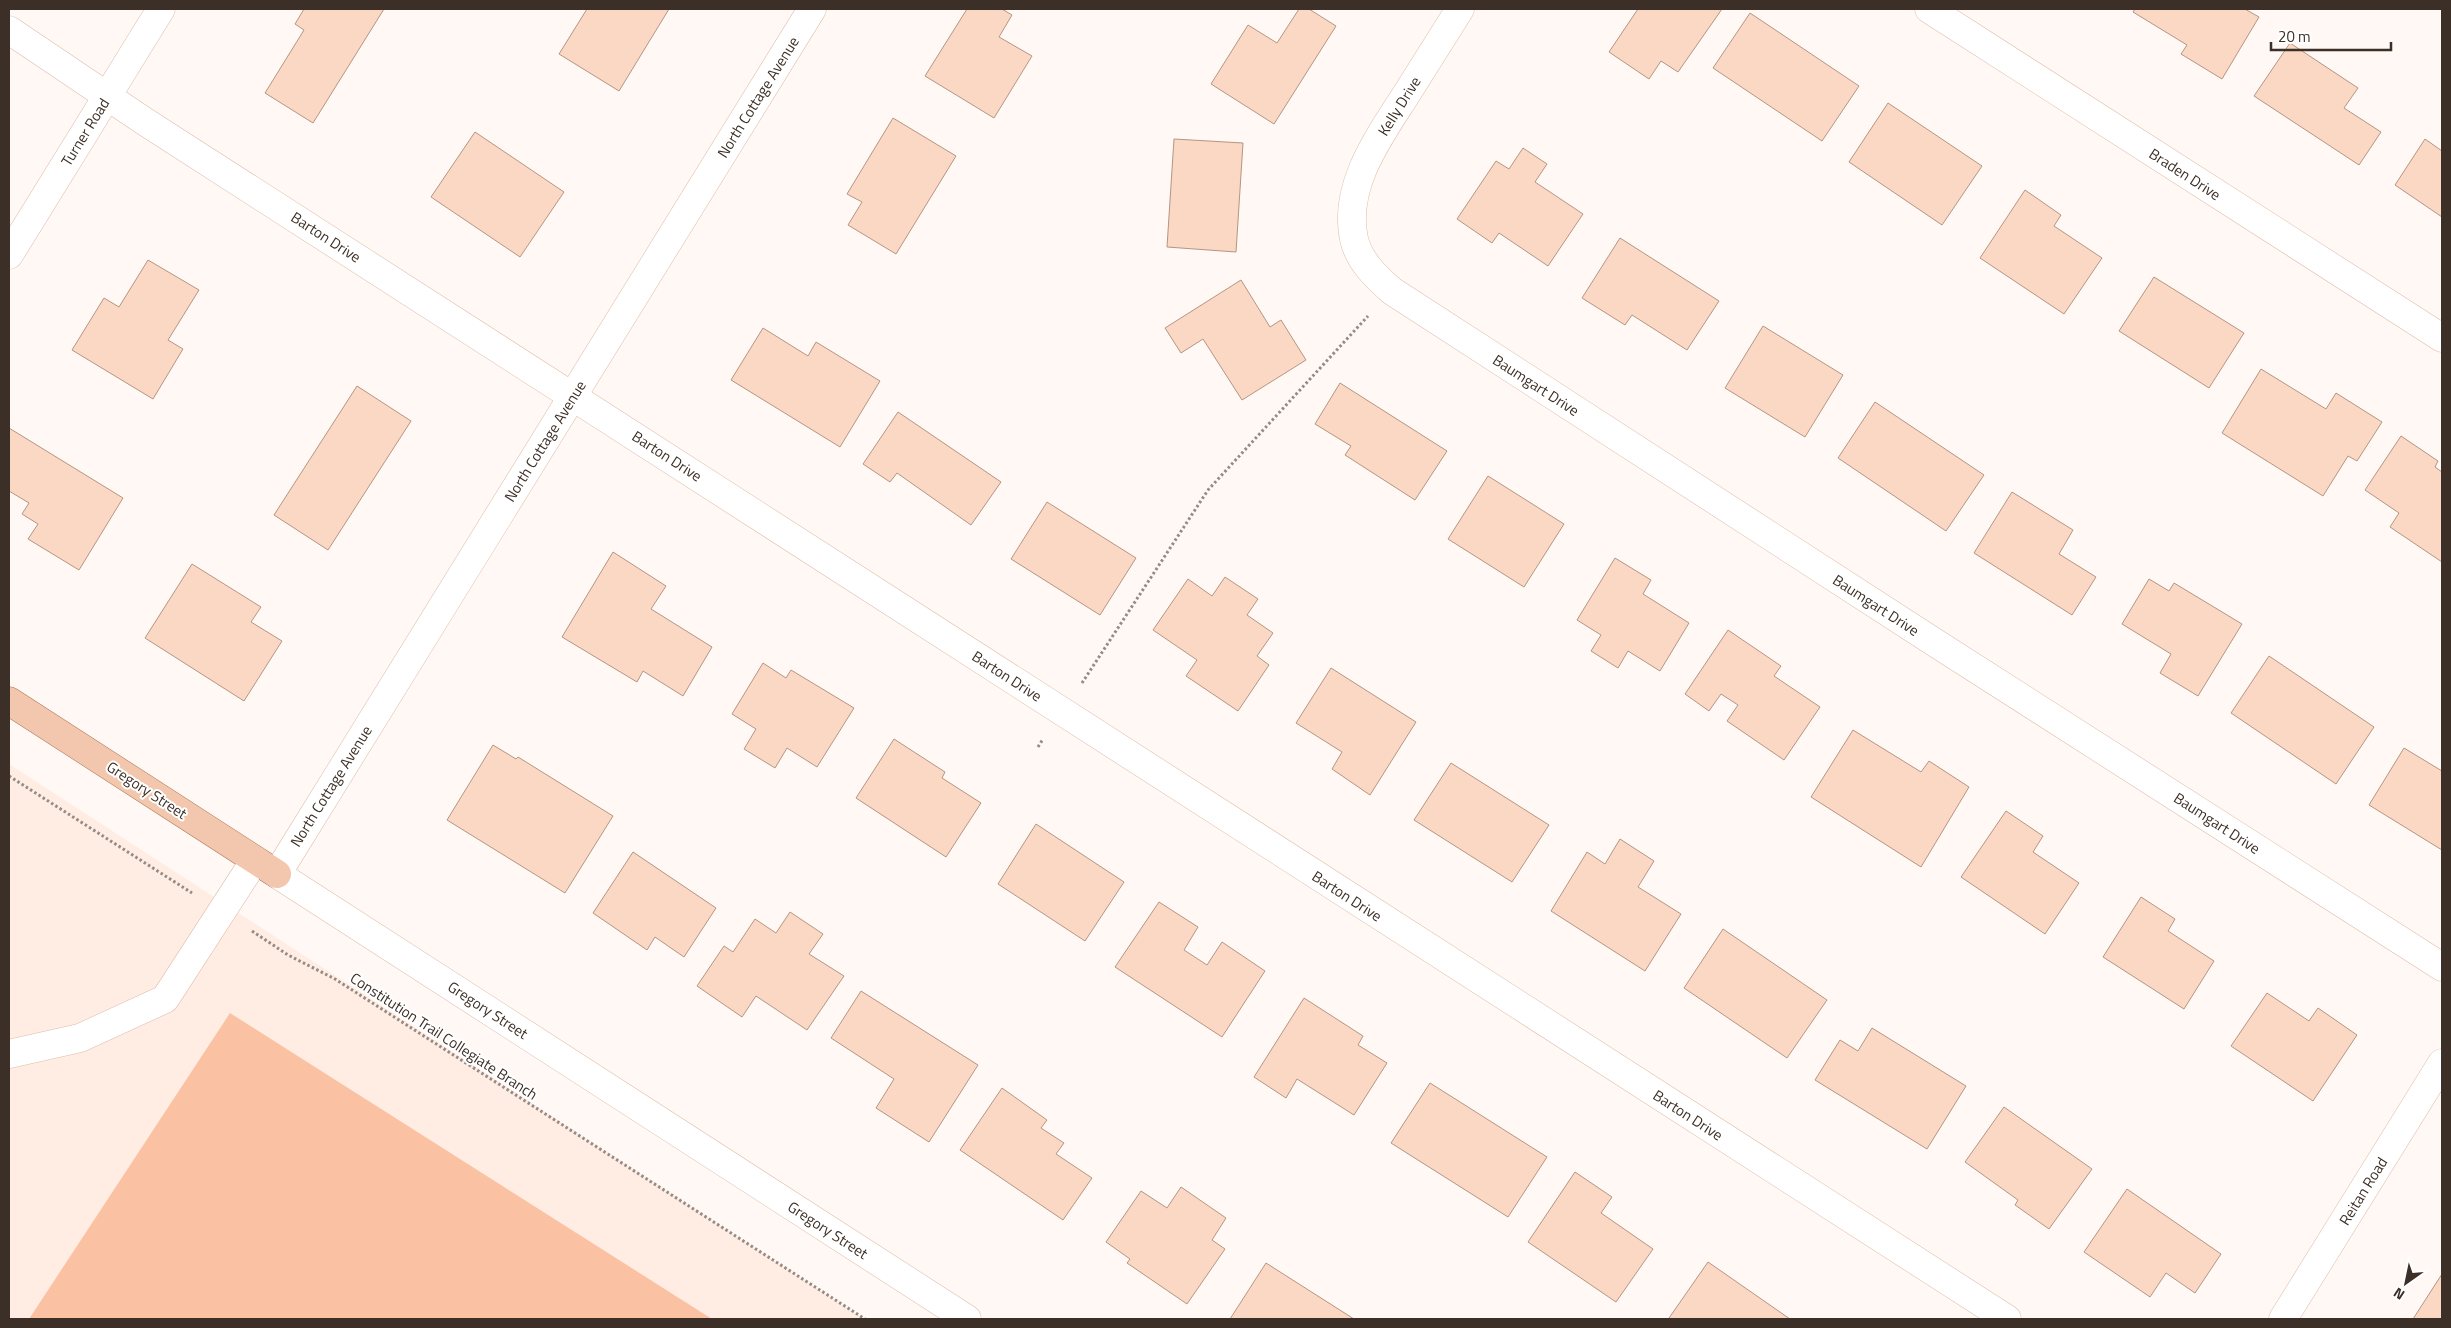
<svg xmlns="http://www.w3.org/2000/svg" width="2451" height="1328" font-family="'Titillium Web',sans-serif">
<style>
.built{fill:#ffede4}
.green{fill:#fac2a2}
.building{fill:#fbd8c4;stroke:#b59583}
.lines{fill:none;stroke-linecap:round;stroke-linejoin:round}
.minor-casing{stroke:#debca9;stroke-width:29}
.major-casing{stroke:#ac795b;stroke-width:29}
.path{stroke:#958b84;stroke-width:3;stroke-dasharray:2.5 2.5;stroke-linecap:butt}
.minor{stroke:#fff;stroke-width:28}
.major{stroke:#f2c7ad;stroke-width:28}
.labels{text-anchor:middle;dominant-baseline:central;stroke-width:4;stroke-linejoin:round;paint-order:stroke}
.street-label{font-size:15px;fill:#3c2f27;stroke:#fff}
</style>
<rect width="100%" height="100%" fill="#fff8f4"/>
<path class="built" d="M9,764L864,1319H9Z"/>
<path class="green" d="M230,1013L712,1319H29Z"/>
<g class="building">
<path d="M304,9H384L313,123L265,93L304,30L295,24Z"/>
<path d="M587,9H669L619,91L559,54Z"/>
<path d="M967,9H1002L1012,15L999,37L1032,56L994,118L925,76Z"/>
<path d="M1299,9H1309L1336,26L1274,124L1211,84L1248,25L1277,43Z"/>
<path d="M1638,9H1722L1678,72L1661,61L1649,79L1609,52Z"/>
<path d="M2135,9H2245L2259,17L2222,79L2181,54L2187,45L2133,12Z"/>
<path d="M1750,13L1859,86L1822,141L1713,68Z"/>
<path d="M2290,43L2358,88L2344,108L2381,132L2359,165L2254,96Z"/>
<path d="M1888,103L1982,166L1942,225L1849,162Z"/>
<path d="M893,118L956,156L896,254L848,225L862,202L847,194Z"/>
<path d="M475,132L564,192L520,257L431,197Z"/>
<path d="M1174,139L1243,143L1236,252L1167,247Z"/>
<path d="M2425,139L2442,151V217L2395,185Z"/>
<path d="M1523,148L1547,164L1535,182L1583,214L1548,266L1499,233L1492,243L1457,219L1496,161L1509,169Z"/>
<path d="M2025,190L2061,215L2054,226L2102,258L2064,314L1980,258Z"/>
<path d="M1620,238L1719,301L1687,350L1632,315L1625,325L1582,298Z"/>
<path d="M148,260L199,290L168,340L183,349L153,399L72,350L104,298L119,307Z"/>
<path d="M2154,277L2244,333L2209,388L2119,331Z"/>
<path d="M1241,280L1270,327L1281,320L1306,360L1242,400L1203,339L1181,353L1165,328Z"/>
<path d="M1763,326L1843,375L1805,437L1725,388Z"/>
<path d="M763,328L808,356L816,342L880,381L840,447L731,380Z"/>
<path d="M2261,369L2326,409L2336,393L2382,422L2357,461L2348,456L2323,496L2222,433Z"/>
<path d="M1340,383L1447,451L1415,500L1345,455L1351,446L1315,424Z"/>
<path d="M357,386L411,421L328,550L274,515Z"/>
<path d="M1875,402L1984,475L1946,531L1838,458Z"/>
<path d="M898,412L1001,482L971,525L897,473L890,482L863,464Z"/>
<path d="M9,428L123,498L79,570L28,539L38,524L22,514L29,503L9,491Z"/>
<path d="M2401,436L2438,461L2435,467L2442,472V562L2390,527L2399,513L2365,490Z"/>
<path d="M1488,476L1564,524L1524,587L1448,539Z"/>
<path d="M2012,492L2073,530L2059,554L2096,577L2072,615L1974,553Z"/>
<path d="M1047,502L1136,558L1100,615L1011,559Z"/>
<path d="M613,552L666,586L651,609L712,647L683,696L643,671L637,682L562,637Z"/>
<path d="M1615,558L1651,580L1643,594L1689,623L1660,671L1628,651L1618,668L1591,651L1601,635L1577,620Z"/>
<path d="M192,564L261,607L251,622L282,641L244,701L145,638Z"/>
<path d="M1225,577L1258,599L1247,615L1273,633L1257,656L1269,665L1238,711L1186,676L1197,660L1153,630L1188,579L1212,596Z"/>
<path d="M2149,579L2169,591L2174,583L2242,624L2198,696L2160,673L2171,654L2122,624Z"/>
<path d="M1728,630L1781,666L1774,676L1820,707L1784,760L1727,721L1738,705L1721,694L1709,711L1685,694Z"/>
<path d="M2269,656L2374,727L2336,784L2231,713Z"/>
<path d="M763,663L786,678L791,670L854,708L817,767L787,748L775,768L744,749L756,729L732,714Z"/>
<path d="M1331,668L1416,722L1370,795L1332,769L1342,752L1296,723Z"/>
<path d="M1853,730L1921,772L1929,761L1969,787L1921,867L1811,797Z"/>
<path d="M894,739L945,772L942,778L981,803L946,857L856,798Z"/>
<path d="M493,745L516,759L518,757L613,816L565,893L447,820Z"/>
<path d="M2404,748L2442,771V850L2369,805Z"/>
<path d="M1451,763L1549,825L1512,882L1414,820Z"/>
<path d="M2006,811L2043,836L2033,852L2079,883L2045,934L1961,877Z"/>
<path d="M1036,824L1124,882L1085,941L998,884Z"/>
<path d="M1620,839L1654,861L1638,887L1681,914L1645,971L1551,911L1587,852L1605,864Z"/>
<path d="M633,852L716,908L684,957L655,937L647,950L593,913Z"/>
<path d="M2141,897L2175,919L2168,931L2214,961L2184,1009L2103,957Z"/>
<path d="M1159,902L1198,927L1184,950L1207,965L1222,942L1265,971L1222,1037L1115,967Z"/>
<path d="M790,912L823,934L809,954L844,976L807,1030L756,996L742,1017L697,986L724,946L733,952L755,919L776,933Z"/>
<path d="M1723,929L1827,1000L1787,1058L1684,988Z"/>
<path d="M861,991L978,1065L929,1142L876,1108L894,1079L831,1038Z"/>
<path d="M2267,993L2309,1021L2318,1008L2357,1035L2313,1101L2231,1046Z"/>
<path d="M1304,998L1363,1036L1358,1045L1387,1063L1354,1115L1297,1079L1286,1098L1254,1077Z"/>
<path d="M1872,1028L1966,1086L1927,1149L1815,1080L1840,1040L1858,1051Z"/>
<path d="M1430,1083L1547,1157L1508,1217L1391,1143Z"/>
<path d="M1002,1088L1047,1120L1041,1128L1064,1143L1056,1154L1092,1178L1063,1220L960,1150Z"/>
<path d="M2004,1107L2092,1169L2049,1229L2015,1205L2018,1200L1965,1162Z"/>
<path d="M1575,1172L1612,1197L1601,1213L1653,1249L1616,1302L1528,1242Z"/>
<path d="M1181,1187L1226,1218L1212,1240L1225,1249L1187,1304L1127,1263L1130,1259L1106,1242L1141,1191L1167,1208Z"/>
<path d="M2127,1189L2221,1254L2195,1293L2166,1273L2150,1297L2084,1252Z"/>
<path d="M1708,1262L1790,1319H1671L1669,1318Z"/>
<path d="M1266,1263L1354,1319H1230Z"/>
<path d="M2442,1274V1319H2413Z"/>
</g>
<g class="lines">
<g class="minor-casing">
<g id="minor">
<path d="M812,9L277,874L967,1319"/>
<path d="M1460,9C1443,36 1426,63 1409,90C1382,133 1342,184 1354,239C1359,261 1376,277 1392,291L1934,642L2442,967"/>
<path d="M1929,9L2442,338"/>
<path d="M9,30L144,121L2007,1319"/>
<path d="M9,255L161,9"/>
<path d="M9,1054L80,1038L165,999L255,860"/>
<path d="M2283,1319L2442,1063"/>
</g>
</g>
<g class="major-casing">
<path id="major" d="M9,701L277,874"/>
</g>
<g class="path">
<path d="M1082,683L1208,490L1368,316"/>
<path d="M1038,747L1043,739"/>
<path d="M9,776L192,893"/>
<path d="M252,931L288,955L335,979L865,1319"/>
</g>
<use href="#minor" class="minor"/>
<use href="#major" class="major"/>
</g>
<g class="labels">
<g class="street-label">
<text transform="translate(758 97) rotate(-58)">North Cottage Avenue</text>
<text transform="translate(1399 106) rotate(-58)">Kelly Drive</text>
<text transform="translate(85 132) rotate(-58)">Turner Road</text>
<text transform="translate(2185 174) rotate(33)">Braden Drive</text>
<text transform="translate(326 237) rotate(33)">Barton Drive</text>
<text transform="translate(1536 385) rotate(33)">Baumgart Drive</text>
<text transform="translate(545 441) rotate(-58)">North Cottage Avenue</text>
<text transform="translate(667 456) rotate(33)">Barton Drive</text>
<text transform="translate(1876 605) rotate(33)">Baumgart Drive</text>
<text transform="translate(1007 676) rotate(33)">Barton Drive</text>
<text transform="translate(331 786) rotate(-58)">North Cottage Avenue</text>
<text transform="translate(147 790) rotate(33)">Gregory Street</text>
<text transform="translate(2217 823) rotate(33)">Baumgart Drive</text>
<text transform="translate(1347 896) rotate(33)">Barton Drive</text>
<text transform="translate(488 1010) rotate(33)">Gregory Street</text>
<text transform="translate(444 1036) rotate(33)">Constitution Trail Collegiate Branch</text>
<text transform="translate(1688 1115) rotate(33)">Barton Drive</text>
<text transform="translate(2363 1191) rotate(-58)">Reitan Road</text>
<text transform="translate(828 1230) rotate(33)">Gregory Street</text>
</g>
</g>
<rect width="2451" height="1328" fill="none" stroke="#3c2f27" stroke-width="20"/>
<g transform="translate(2406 1283) rotate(213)" stroke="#ffffff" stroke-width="4" paint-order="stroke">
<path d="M0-4L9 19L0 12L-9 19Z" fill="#3c2f27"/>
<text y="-8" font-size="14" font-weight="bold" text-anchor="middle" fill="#3c2f27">N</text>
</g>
<path d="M2271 42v8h120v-8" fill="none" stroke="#3c2f27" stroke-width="2.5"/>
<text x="2278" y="42" font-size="15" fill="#3c2f27" stroke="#ffffff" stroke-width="4" paint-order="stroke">20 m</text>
</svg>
